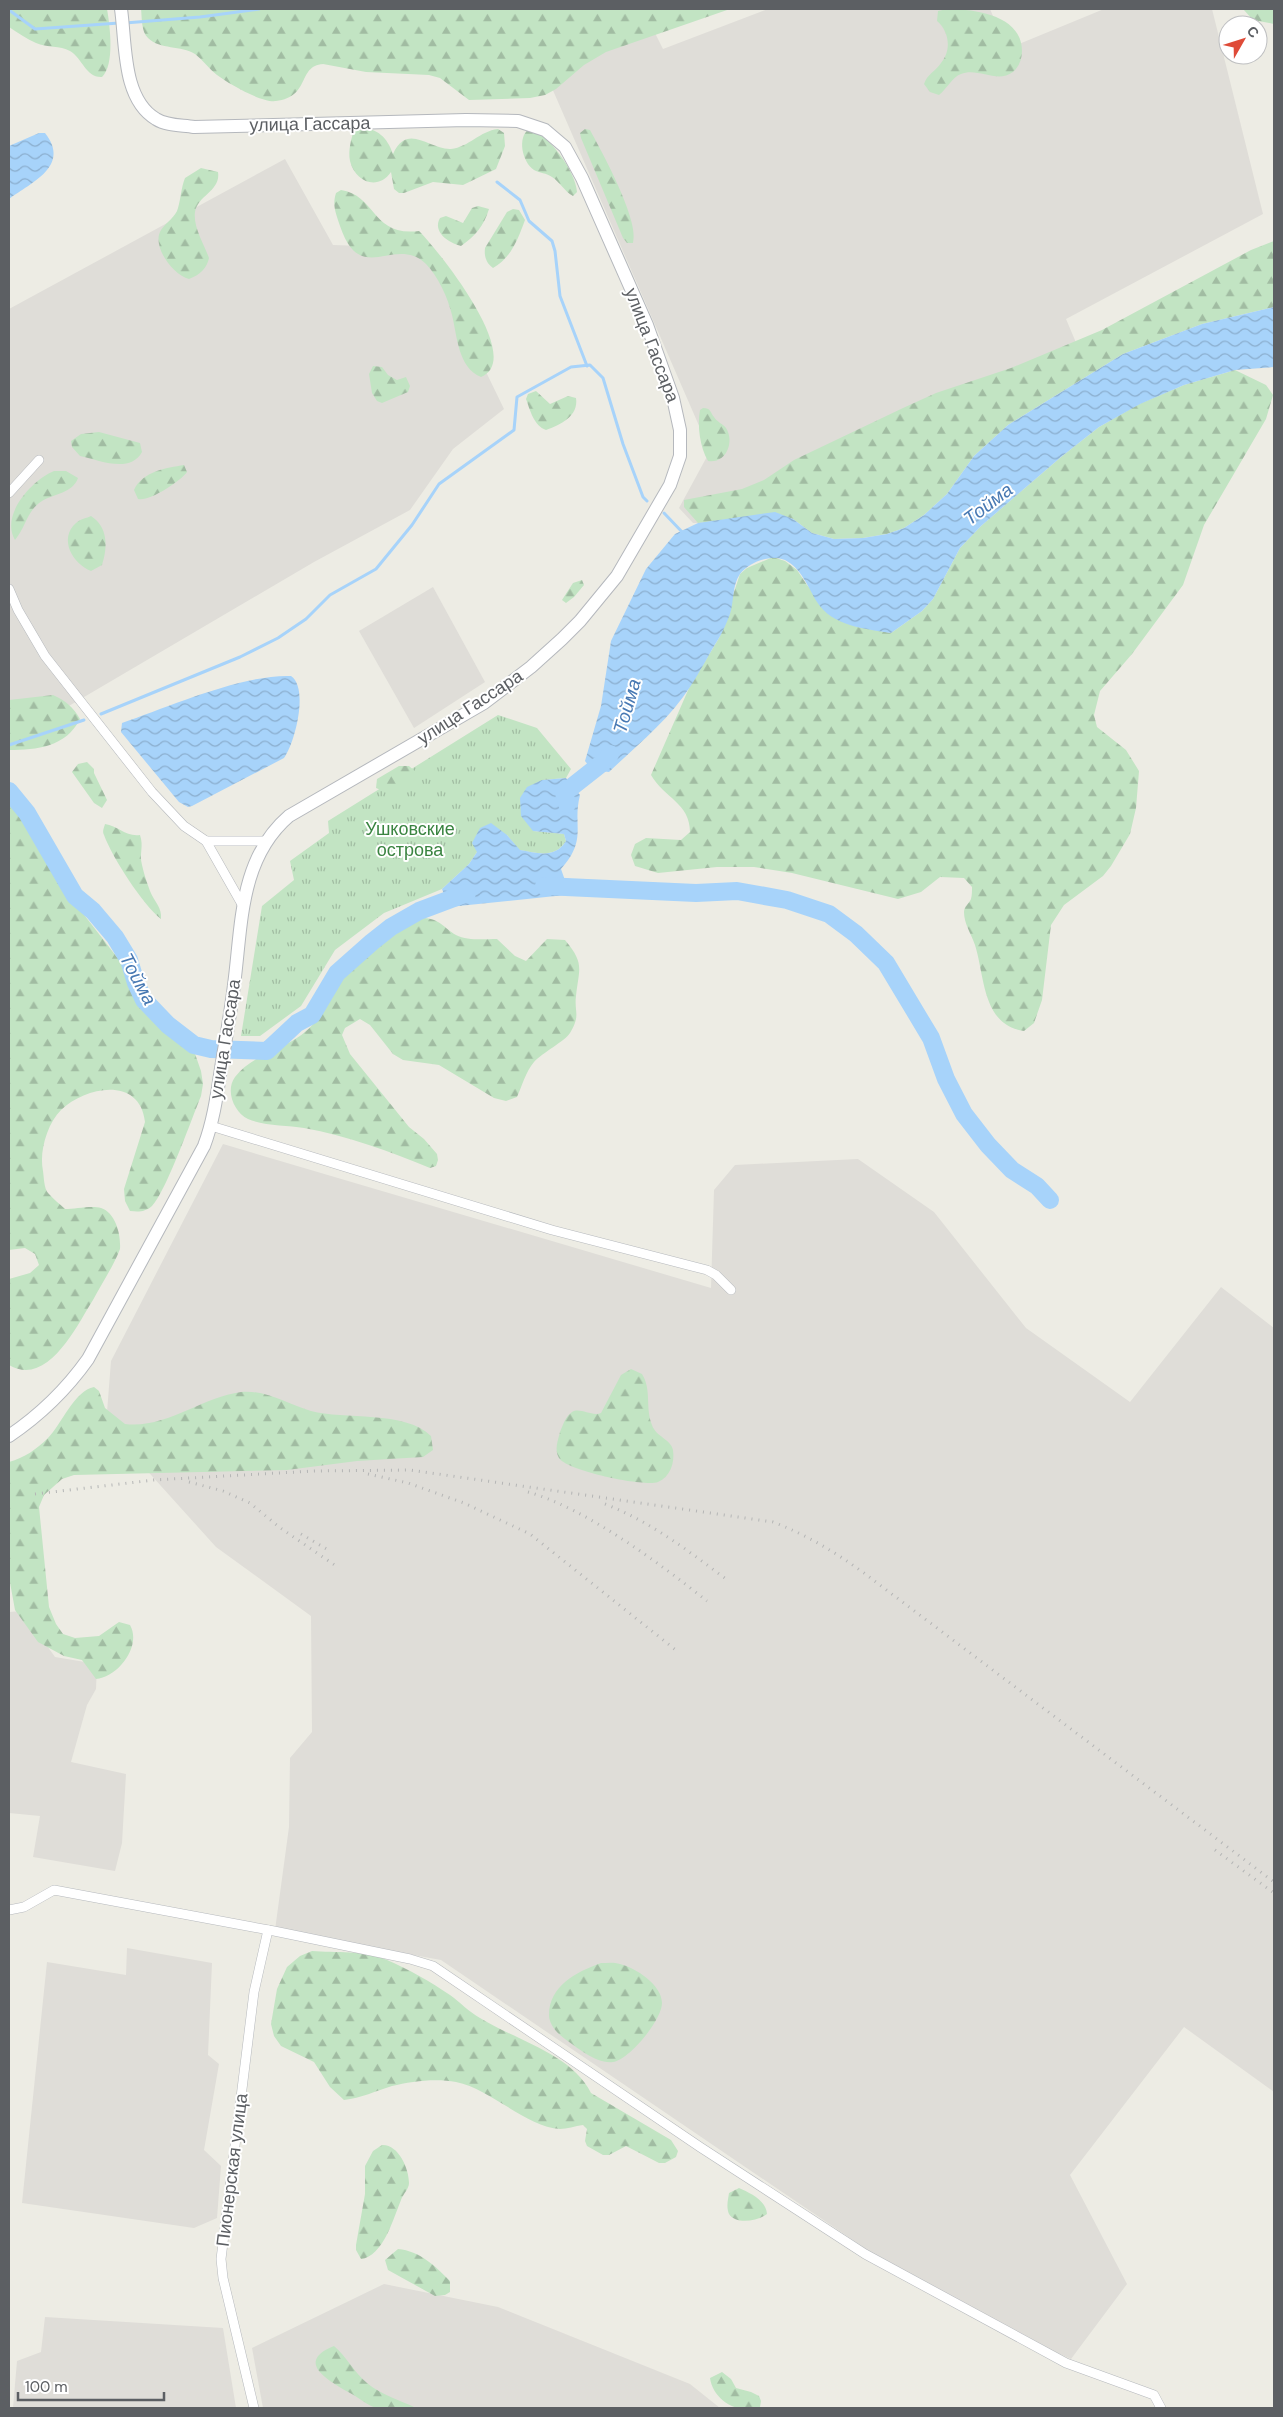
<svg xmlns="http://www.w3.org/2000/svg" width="1283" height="2417" font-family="'DM Sans',sans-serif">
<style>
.industrial{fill:#dfddd8}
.grass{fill:url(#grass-tufts)}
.forest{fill:url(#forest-firs)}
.water{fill:url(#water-waves)}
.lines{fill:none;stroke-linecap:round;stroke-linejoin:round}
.stream{stroke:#a7d3fa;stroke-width:3}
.river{stroke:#a7d3fa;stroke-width:18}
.minor-casing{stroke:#b6b9bd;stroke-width:10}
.secondary-casing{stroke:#b5b8bd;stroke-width:14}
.minor{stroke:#fff;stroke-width:9}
.secondary{stroke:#fff;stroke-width:12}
.rail{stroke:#b4b5b5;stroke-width:3;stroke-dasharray:1 6;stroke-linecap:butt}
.labels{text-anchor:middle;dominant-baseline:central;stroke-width:4;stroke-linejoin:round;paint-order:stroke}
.street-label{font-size:18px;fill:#5c5f63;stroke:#fff}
.park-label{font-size:18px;fill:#3a8441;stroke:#fff}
.water-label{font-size:19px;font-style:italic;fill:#4879b3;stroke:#fff}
</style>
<defs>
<pattern id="grass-tufts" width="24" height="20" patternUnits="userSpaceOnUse" patternTransform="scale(1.25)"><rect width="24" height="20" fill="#c2e4c3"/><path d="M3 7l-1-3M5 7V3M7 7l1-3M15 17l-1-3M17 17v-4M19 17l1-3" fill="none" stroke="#a1bca2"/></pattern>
<pattern id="forest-firs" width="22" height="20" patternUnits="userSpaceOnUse" patternTransform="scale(1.25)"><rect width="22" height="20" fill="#c2e4c3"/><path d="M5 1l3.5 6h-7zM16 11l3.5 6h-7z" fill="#a1bca2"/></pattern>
<pattern id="water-waves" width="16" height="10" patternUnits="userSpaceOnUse" patternTransform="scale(1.25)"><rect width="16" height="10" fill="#a7d3fa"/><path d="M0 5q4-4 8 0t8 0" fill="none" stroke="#8baece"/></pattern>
</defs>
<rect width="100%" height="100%" fill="#edece4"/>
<g class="industrial">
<path d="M768,9H990L1007,49L1104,9H1212L1263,214L1066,319L1080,352L715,523H693L679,508L710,451L545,72L654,31L663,49Z"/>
<path d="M285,159L333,245L426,248L504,409L453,449L410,510L314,562L16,737L9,727V309Z"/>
<path d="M433,587L485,682L414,728L359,631Z"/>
<path d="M223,1144L711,1288L714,1190L735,1165L858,1159L934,1212L1026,1328L1130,1402L1221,1287L1274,1328V2092L1184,2027L1070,2175L1127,2284L1071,2359L938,2298L441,1960L275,1930L289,1827L290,1758L312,1732L311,1616L216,1547L106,1425L111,1361Z"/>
<path d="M22,1611L55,1657L97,1664L96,1689L87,1705L71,1762L126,1774L122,1843L115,1871L33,1857L40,1816L9,1813V1612Z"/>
<path d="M127,1948L212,1963L208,2055L219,2064L204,2150L221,2166L217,2218L194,2228L22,2203L47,1962L126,1975Z"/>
<path d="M384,2284L498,2307L690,2384L720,2408H263L252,2348Z"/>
<path d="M45,2317L223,2328L236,2408H13L17,2361L41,2352Z"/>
</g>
<path class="grass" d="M498,715L537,728L571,769L566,778L542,780L533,831L564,834L566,841C555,859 537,853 519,850L507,835L477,852L469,864L442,889L384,913L335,950L301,1006L260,1036H241L262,906L294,880L290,861L329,833L328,821Z"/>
<g class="forest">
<path d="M9,9H107C110,26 115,65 102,77C86,78 83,59 70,51C60,45 47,48 36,43C27,39 18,33 9,27Z"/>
<path d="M141,9H730L606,52L584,65L556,89L545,95L530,98L469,100L440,78L429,75L366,72L323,64C297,66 311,97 276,101C262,103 229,84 217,75C209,69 203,60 195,54C181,45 160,50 148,38C141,32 142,17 141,9Z"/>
<path d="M947,9C974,9 1022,15 1022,51C1022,59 1019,67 1013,72C997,84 978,67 961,74C952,77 947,89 939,95L930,92L924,84C928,73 935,72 941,63C952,50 949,31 937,21L938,11Z"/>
<path d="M1243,9H1274V24L1253,20Z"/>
<path d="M360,127C378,129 387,137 393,154C408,122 429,150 451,149C469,147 480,131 498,129L504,133L505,146L496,169L463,185L433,182L404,193H399L394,189L391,172C378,191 355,182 350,161C348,150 351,140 354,130Z"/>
<path d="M529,129C549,134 576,172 577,192L573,196C564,191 560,182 552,177C547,173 539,173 534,170C522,162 517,137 529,129Z"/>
<path d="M585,129L590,130C602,152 640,221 633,243H627L623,238L581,138L580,133Z"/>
<path d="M201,168L218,172C221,191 198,195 195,212C193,227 204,244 209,258C207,268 200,275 189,279C173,275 151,246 161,230C166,222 176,217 178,208C181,198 181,188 185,178Z"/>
<path d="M341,190C376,195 372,237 419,231C438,250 526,359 481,377C458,368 457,335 452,315C448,298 438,276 426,264C394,234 361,288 340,226C336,213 332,206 336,193Z"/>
<path d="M478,206L489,209C484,226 475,236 461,246C449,243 432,232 440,218L446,216L463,223L472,208Z"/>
<path d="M513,209L519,210L525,220C518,239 511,258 493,268C486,263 484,256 485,248L507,212Z"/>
<path d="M1274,241V307L1202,324L1123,354L1008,425L974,456L947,494L924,515L904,528L887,534L863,538L834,539L812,533L793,519L775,513L698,523L684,507V500L742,489L764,480L794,460L903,408L936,393L1011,368L1102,330L1251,250Z"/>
<path d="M373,366L382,367L388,375L397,380L406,377L410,386L408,392L382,403L377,401L372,393L369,374Z"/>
<path d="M1235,370L1266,385L1273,395L1266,419L1204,525L1183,585L1132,654L1100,691L1094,715L1097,727L1126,750L1139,771L1136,808L1130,834L1111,866L1103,876L1064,905L1051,925L1042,1000L1034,1023L1024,1031C982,1025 985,977 975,945C971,933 964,924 964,912C964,906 969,904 971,899C972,895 972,891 972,887L964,878L940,877L921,892L898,899L792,873L754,867H717L658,873L635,866L631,855L635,844L646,838L681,840L690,832C690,803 664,798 651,775L689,688L719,638L730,613L732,598L740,574L747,568L773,557L785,561L797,570L807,585L839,620L858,627L891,633L922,611L933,599L960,548L981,526L1061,457L1099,427L1139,404L1184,385Z"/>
<path d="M536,391L550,404L568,396L576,398C579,416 560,425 546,430C534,426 530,410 526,399L528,394Z"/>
<path d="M703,408C711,408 710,412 714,417C717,422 723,424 726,428C735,442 726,464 708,461C700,447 697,426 700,410Z"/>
<path d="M99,432L140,443L142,452C130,474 99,460 80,456L72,447L71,441L81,434Z"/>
<path d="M184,465L187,472C181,481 149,502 138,499L134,490C143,471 166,468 184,465Z"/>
<path d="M54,471H66L78,478C73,493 54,494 42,501C27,510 26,527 15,540C0,515 32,480 54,471Z"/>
<path d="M91,516C108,527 108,547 102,565L91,571C73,564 58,539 76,523C80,519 87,518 91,516Z"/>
<path d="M582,580L584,585L574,597L566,603L562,600L573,583Z"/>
<path d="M53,695C66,701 73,707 80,719C66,747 37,750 9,750V700Z"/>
<path d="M87,762L94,769V773L107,800L102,808L94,803L72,772L78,764Z"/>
<path d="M399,766H409L417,773L415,779L386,792L376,788L377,779Z"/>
<path d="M9,791L39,837L54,876L123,965L137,999L153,1019L193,1048L201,1071L203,1084L201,1096C192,1118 166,1192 152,1206C145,1212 139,1212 130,1211L125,1201L124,1189L145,1122C140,1076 86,1086 61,1110C47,1124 39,1152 43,1171C44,1178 44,1188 48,1193C53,1199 60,1204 65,1209C75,1209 92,1205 101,1208C116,1213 121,1235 120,1249C113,1267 102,1283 93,1300C77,1325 48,1388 9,1365V1279L30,1273L39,1265L35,1254L25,1248L9,1250Z"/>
<path d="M105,824C118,826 126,837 140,835C144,847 139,853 142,865C144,874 147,883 150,891C155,903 162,907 161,919C143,905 112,857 104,835C102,831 104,828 105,824Z"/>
<path d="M424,918C440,919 444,928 456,935C468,941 484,939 497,939L515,956L526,961L547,939L565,940C585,964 579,968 576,996C574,1012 581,1015 570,1033C565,1041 542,1053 534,1062C526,1071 522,1086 517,1097L506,1101L494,1098L439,1065L403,1060L393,1054L370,1025L360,1019L345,1028L342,1035L350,1054L409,1127L424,1139L437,1154L438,1160L436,1166L430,1168C389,1151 348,1136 304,1128C287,1125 264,1126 248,1119C234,1112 225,1091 235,1077C256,1049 298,1050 319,1016C327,1003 334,989 343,977C351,967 385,935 396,928C404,923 415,919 424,918Z"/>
<path d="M631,1369L642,1374C652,1390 645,1408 652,1425C656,1437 671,1439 673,1450C675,1463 670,1477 658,1482C644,1487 567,1471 559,1458C554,1449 558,1441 560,1432C563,1425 565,1417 572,1412C580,1407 592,1417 601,1413L621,1375Z"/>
<path d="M94,1387L99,1391L105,1408L125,1424C166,1429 202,1397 241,1392C264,1389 290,1405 311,1411C344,1420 405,1410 431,1436L433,1450L423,1457L357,1461L287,1470L74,1475L62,1479L44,1495L39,1507L49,1607L56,1624L63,1634L75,1638L99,1636L119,1622L130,1625C142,1646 118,1677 96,1679L82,1660L64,1656L38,1642L15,1610L9,1577V1462C24,1458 37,1449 48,1438C61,1425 75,1390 94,1387Z"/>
<path d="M312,1951C335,1953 365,1950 387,1960C408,1969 431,1982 450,1995C460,2002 469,2012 480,2018C515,2040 572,2054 591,2093L671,2140L678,2151L676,2157L665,2163H659L626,2146L609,2155H603L587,2146L585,2141L587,2129L583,2125C575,2126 567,2129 560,2129C526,2127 491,2089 456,2082C437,2078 411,2081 392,2086C376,2091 361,2098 344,2100L330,2087L314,2062L281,2046L274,2036L271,2024L277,1989L287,1967L300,1956Z"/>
<path d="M601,1963C607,1963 614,1962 620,1964C636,1968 662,1985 662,2003C662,2020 629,2060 613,2062C596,2064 578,2048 565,2039C558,2034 549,2025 549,2015C549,1986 576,1972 601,1963Z"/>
<path d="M382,2145C398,2144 409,2168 409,2183C409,2189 403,2194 401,2200C394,2217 383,2257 361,2259L356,2250V2245L365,2194V2166L373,2151Z"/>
<path d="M739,2188C750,2193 766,2200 767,2214C758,2221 736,2225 729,2214C726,2207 728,2200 729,2193Z"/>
<path d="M398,2249C420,2251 435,2266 450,2281V2292L445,2295L435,2296L388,2270L385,2260Z"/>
<path d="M334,2346C347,2357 353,2371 367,2383C381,2395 400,2400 416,2408C404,2408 388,2411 377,2408C368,2406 358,2397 350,2393C329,2381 294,2362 334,2346Z"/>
<path d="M722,2372L731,2379L736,2388L751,2392L759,2396L761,2401L760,2407C739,2416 713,2400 710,2378Z"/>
</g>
<g class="water">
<path d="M39,133H45C71,166 32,182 9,199V146Z"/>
<path d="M1274,307V367L1235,370L1184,385L1140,404L1099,427L1061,457L981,526L960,548L933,599L922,611L891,633C865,629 832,626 817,602C808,587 801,568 785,560C771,554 749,562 740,574C732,585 734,602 730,614C727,622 723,631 719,638C709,654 700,672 690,687C669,720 636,746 609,772L592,770L585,761L601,706L611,641L646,569L675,534L698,523L775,512L793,519L812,533L834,539L863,538L887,534L904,528L924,515L947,494L974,456L1008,425L1123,354L1202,324Z"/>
<path d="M291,676C309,688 295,743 284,758L192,806L188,807L179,802L121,732L122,723C168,707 243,674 291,676Z"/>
<path d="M566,778L580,795C572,826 588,839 561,869L567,886L565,895L449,907L442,889L469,864L477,852L472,843L480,828L491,823L507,835L520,850C537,853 555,859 566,841L564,834L533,831L521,816L520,798L527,787L542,780Z"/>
</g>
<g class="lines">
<g class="stream">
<path d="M9,10L35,29L119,23"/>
<path d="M125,23L200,17L259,9"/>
<path d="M497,182L520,200L529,221L552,241L555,251L560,296L587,366"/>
<path d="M664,513L684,534"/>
<path d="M101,714L240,657L278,638L306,619L330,595L376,569L412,525L439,484L514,430L517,397L571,367L590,365L603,378L623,444L643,497L647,501"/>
<path d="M9,745L84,720"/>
</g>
<g class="river">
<path d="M9,791L27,813L75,896L93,911L115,937L129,960L136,983L144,1000L168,1025L194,1045L211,1049L267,1051L297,1023L312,1015L337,973L372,942L391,927L419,911L467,893"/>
<path d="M567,804L564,793L606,760L610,754"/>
<path d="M544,886L696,893L737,891L787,900L829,914L856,934L886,963L931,1038L946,1079L964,1114L988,1145L1012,1170L1037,1186L1050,1200"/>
</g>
<g class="minor-casing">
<g id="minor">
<path d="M9,493L39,460"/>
<path d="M9,589L18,610L45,656L152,792L184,826L206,841L243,906"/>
<path d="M206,841H266"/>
<path d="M211,1126L552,1230L707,1270L716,1275L731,1290"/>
<path d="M9,1910L24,1907L54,1890L274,1931L410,1959L433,1966L700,2147L865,2254L1066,2363L1154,2395L1161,2408"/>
<path d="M254,2408L223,2278L221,2259L254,1992L268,1930"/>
</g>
</g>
<g class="secondary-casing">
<path id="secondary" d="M9,1436C40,1415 66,1390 88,1359L204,1146C215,1117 218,1086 223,1056C227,1033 231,1009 234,985C242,925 239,859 289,816L484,703L531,667L562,639L580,621L617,576L670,485L680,456V430L673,398L647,325L582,178L565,147L545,130L518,121L466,120L194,127C182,125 167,126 156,119C122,99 126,43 121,9"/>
</g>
<use href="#minor" class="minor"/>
<use href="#secondary" class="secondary"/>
<g class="rail">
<path d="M368,1474L408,1483L464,1503L530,1534L677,1651"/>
<path d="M189,1482L223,1491L250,1503L279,1527L336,1566"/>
<path d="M528,1492C587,1509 659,1563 707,1601"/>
<path d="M35,1494L154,1480L314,1471L410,1470L773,1522C807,1535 835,1552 864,1573L1274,1882"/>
<path d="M605,1504C651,1522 687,1550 726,1579"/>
<path d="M301,1534L330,1551"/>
<path d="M1215,1850L1274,1893"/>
</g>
</g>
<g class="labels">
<g class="street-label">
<text transform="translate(310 124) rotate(-1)">улица Гассара</text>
<text transform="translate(652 345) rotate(69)">улица Гассара</text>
<text transform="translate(470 707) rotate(-33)">улица Гассара</text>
<text transform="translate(225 1039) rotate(-81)">улица Гассара</text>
<text transform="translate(232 2170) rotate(-83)">Пионерская улица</text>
</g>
<g class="park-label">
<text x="410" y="829">Ушковские<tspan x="410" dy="21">острова</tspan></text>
</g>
<g class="water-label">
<text transform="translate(988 504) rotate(-37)">Тойма</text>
<text transform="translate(627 706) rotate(-74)">Тойма</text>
<text transform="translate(138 979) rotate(62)">Тойма</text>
</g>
</g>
<rect width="1283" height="2417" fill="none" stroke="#5c5f63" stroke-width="20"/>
<g transform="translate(1243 40) rotate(51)"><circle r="24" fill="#ffffff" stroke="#bebfc1"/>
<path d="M0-4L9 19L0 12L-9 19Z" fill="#df4b38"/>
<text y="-8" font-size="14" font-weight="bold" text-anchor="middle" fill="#5c5f63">С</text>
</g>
<path d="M18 2392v8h146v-8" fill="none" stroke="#5c5f63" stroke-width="2.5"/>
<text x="25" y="2392" font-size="15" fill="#5c5f63" stroke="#ffffff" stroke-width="4" paint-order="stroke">100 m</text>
</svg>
